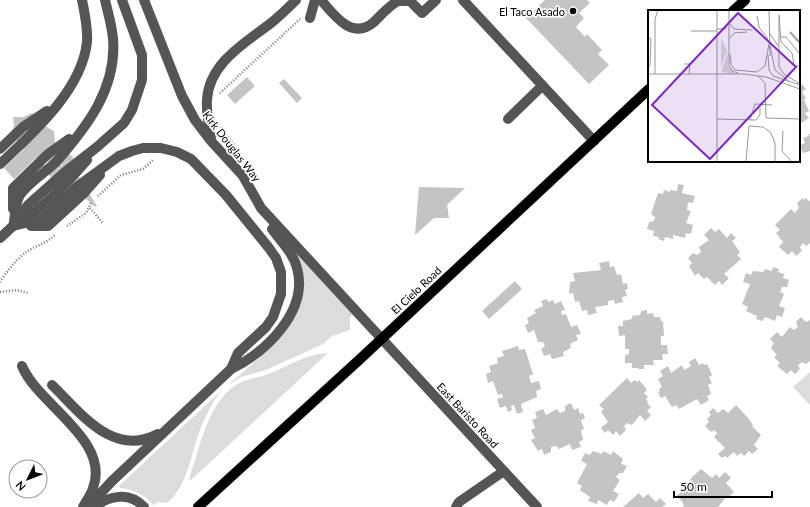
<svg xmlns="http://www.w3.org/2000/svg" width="810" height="507" font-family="Lato,sans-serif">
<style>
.green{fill:#dcdcdc}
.building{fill:#c4c4c4}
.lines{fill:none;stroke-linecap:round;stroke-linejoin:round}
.major-casing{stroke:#dbdbdb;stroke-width:11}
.path{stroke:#777;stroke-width:2.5;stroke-dasharray:1 2;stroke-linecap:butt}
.minor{stroke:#555;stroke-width:10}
.major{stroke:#000;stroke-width:10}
.poi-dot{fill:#000;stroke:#fff;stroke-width:1.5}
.labels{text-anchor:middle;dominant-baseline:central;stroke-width:3.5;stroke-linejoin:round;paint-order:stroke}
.poi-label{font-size:11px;fill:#000;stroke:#fff;text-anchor:end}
.street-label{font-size:11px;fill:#000;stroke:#fff}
.inset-river{fill:none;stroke:#a3a3a3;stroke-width:2}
.inset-road{fill:none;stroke:#999;stroke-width:1}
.view{fill:#7b2cbf;fill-opacity:0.15;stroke:#7b2cbf;stroke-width:2}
.inset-edge{fill:none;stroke:#000;stroke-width:2}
</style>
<rect width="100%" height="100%" fill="#fff"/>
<g class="green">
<path d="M298,256L353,314L350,317V330L332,336L323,344L266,370L241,377L227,386C265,351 323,316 298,256Z"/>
<path d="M328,353L191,480L189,479C200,448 207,404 236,385C247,378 259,378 271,373C290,365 306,354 328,353Z"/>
<path d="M810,372V405L793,387Z"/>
<path d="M221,391C212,403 206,415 200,430C191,453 188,486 167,503L158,502L154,505C144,495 134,489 120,488L119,486L121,484Z"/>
</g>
<g class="building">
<path d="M545,0H587L590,3L579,13L584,18L576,27L585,37L587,34L602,50L598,54L609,65L589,84L526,18Z"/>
<path d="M247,77L255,86L235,104L227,95Z"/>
<path d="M284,79L302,98L297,103L279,83Z"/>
<path d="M802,84L806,89L802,92L806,98L804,100L809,111L805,113L809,118L801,123L799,120V86Z"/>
<path d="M32,113L45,126L54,131L56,154L62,167L61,159L68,153L73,157L79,177L97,206L95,207L78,192L51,177L36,163L60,169L48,161L36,158L14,179L4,168L24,149L11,133L14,126L13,117H23Z"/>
<path d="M808,134H810V151L803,153L800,145L805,143L803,138L809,136Z"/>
<path d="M678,184L684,185L682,193L695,196L693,203L688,202L687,210L691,211L686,223L693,225L691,234L686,233L685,238L673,235V239L665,237L664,241L658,239L659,237L653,236L654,231L647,229L649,222L654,221L655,217L651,214L658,193L663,194L664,190L670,192V190L677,191Z"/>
<path d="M419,187L465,188L447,205L449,218H434L415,235Z"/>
<path d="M803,198L804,200L806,198L810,202V243L806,246L803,243L800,247L802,251L796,256L792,251L788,255L779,247L783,242L776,233L780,230L775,225L791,209L795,213L799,208L797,203Z"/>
<path d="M711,228L715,232L719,229L727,238L731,233L736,238L732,241L740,252L737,255L741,259L724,274L729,278L722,285L719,281L715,285L707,277L704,279L698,273L695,276L689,266L692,263L688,258L693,253L697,255L701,252L699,247L709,240L704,235Z"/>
<path d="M609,261L610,267L614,266L617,275L621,274L623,284L627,283L628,289L625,290L627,296L622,297L623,302L615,304L614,300L608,301V305L595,307L597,313L588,315L587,310L582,311L579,301L575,302L573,293L569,294L570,282L575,281L573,273L601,270L599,263Z"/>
<path d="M773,267L779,269L778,272L784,274L783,278L789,280L787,287H782L780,292L784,294L779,306L785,308L782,317L777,315L775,321L765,317L762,321L756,319L757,316L746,311L748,307L742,304L750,284L743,282L746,273L751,275L753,271L763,272L765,269L772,271Z"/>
<path d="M515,281L522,289L489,319L482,311Z"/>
<path d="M547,299L548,302L553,300L555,304L561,301L565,310L561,311L562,315L566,314L571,327L577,325L581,334L576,335L578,340L570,344L571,348L563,352L564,356L552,359L550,354L544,356L541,349L545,346L543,342H538L534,330L528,333L525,325L529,323L527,318L536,313L534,310L543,306L541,301Z"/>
<path d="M647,310V314L653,313L654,317H660L661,321H663L664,336H661V345H667L668,354H662L663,360H653L654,365H644V369H638V368H632V363H625V355L629,354V349H625V335L619,336L618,326H623V321L632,319V316L640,315L641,311Z"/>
<path d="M801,317L806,322L810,320V361L806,364L802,362L798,365L800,369L795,374L791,370L787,374L777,366L780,363L774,357L777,355L771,348L774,343L770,339L777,332L782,337L790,327L794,330L798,327L796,322Z"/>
<path d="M518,346L519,350L525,349L533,374L529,376L531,383L539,381L541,389L536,391L537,397L521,404L523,412L517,414L514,405L511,406L512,410L508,412L506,406L500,408L497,399L503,397L502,394L498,395L493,381L488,383L486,374L491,372L489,366L498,363L497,358L504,356L502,351Z"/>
<path d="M695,358L699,365L703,363L704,365L707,364L712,375L709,377L712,383L708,385L711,394L707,396L709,400L701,405L697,399L679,409L676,405L672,407L665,396L661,398L658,392L660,391L659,389L662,387L658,379L663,376L660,371L668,366L671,373L682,365L684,370L691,366L689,362Z"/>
<path d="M627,378L631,383L635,380L637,382L639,380L645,387L647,390L644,393L648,397L646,399L648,402L647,403L651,407L647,411L651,415L645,421L640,415L632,425L627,423L624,426L626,430L620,436L616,431L613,435L608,430L605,433L601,428L608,422L601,412L604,409L599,405Z"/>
<path d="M571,403L574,410L578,408L580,414L583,413L585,418L581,420L584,429L581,430L583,440L579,442L581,447L572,450L570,444L559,449L556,446L551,447V452L544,455L542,449L538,451L531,440L535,438L531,430L535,428L532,420L537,418L535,412L543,409L546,415L557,409L560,413L565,411V406Z"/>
<path d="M736,405L748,418L753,425L752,426L761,435L754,445L758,449L752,454L749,451L744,456L741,453L737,456L734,452L727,458L725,456L722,458L718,454L725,448L714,437L717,433L714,430L712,432L710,431L705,426L709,422L707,419L711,415L709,412L713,408L718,413L723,409L728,413Z"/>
<path d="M593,451L602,454L603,451L611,455L613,451L623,459L621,464L627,466L623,473H619L616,477L620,480L613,491L619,494L614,502L610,500L607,505L598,500L597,504L588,501L590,497L580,490L582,486L577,483L587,464L581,461L585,453L590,455Z"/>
<path d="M701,469L712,478L716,474L719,478L725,472L731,478L726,483L734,492L727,498L726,497L718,507H683L684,506L682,501L676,496L688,487L687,486L692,481L690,479Z"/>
<path d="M639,493L643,498L648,494L656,502L660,498L666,504L662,507H623Z"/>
</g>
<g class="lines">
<g class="major-casing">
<g id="major">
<path d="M733,11L745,0"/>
<path d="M198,507L359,360L649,89"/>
</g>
</g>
<g class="path">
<path d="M220,93L300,19"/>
<path d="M221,127L225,134L234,145L230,148"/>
<path d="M98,196L121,175L143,169L153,160"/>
<path d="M90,208L103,223"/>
<path d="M67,226L86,213L91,203"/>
<path d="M0,282C6,272 18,257 28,251C37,245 47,243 55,235"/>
<path d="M0,292L16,290L28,293"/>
</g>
<g class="minor">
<path d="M144,0L182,96L195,120L211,141L243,176L261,208L537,507"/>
<path d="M321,0C334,15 352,41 374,22C382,14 389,6 398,1H410L422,13L436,0"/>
<path d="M463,0L594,141"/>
<path d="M310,18L315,0"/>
<path d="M508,119L542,86"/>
<path d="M211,139C209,126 206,113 207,100C209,63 245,43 271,23C280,16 288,8 296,0"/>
<path d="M0,149L23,127L47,111"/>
<path d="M0,164C33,133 82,90 87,42C88,28 85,14 82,0"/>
<path d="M13,209V188L48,154L69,139"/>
<path d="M14,222C15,214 16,201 20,195C29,182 45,173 56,162C87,127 117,88 113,39C112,26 108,13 105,0"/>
<path d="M20,222C46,206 67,183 87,160"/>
<path d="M13,226L42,219L78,186L119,156L132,151L143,148H161L177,152L191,159L226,195L269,248L276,258L281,272V294L273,317L266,327L238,353L231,369"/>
<path d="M31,226H48L84,193L100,175"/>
<path d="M0,238L13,226L28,205L65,172L97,147L124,123L132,110L142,80V55L122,0"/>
<path d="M22,366C38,405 111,440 93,488C91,495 86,501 83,507"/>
<path d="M52,385C81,413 113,458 158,434"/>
<path d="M88,507L112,481L231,369C266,352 309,311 297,268C293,252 281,242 272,229"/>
<path d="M94,507C109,496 129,491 144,507"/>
<path d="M456,507L459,502L504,471"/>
</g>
<use href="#major" class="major"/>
</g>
<circle class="poi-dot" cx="573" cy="11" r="4"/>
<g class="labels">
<g class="poi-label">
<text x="565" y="11">El Taco Asado</text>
</g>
<g class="street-label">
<text transform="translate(232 146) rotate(52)">Kirk Douglas Way</text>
<text transform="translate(416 290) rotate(-43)">El Cielo Road</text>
<text transform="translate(468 415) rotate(47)">East Baristo Road</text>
</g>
</g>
<g transform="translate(648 10)">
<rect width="152" height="152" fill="#fff"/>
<path d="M73,28L79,41L73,57ZM80,42V56L87,64L73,62Z" fill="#dcdcdc"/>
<path class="inset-river" d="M142,22L152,33"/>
<path class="inset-road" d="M81,0V55L84,61L90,63M121,0L122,46M109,6L111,17L120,29M82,14L86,19L104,20M69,19H77L80,14M43,21H69M121,22L130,36M0,27L3,29L2,55L0,58M133,27H138L152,44M82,28L86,23L99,22M122,36L127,60L142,72M82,44L83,54L87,60L109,62L117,56L121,34M120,45L121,60L125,66L152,75M36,54H42L41,64M152,57L146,55L144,43L133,32L131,5V57L136,64L152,74M0,64H96L118,67L152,79M7,64V9L10,0M110,66L117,73L118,108L152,109M69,109L108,110L112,105V98M102,110L107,94L124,95M135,121L134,141L144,152M69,152V0M98,152L101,116L115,117L123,123L127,133V152"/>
<path class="view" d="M90,3L148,57L62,149L4,95Z"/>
<rect width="152" height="152" class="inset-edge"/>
</g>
<g transform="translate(28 479) rotate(227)"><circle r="19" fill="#ffffff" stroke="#999999"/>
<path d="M0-3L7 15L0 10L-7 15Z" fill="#000000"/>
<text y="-6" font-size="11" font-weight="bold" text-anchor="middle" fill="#000000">N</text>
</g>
<path d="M674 491v6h98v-6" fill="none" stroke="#000000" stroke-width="2"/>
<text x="680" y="491" font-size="12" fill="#000000" stroke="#ffffff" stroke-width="3" paint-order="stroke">50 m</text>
</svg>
